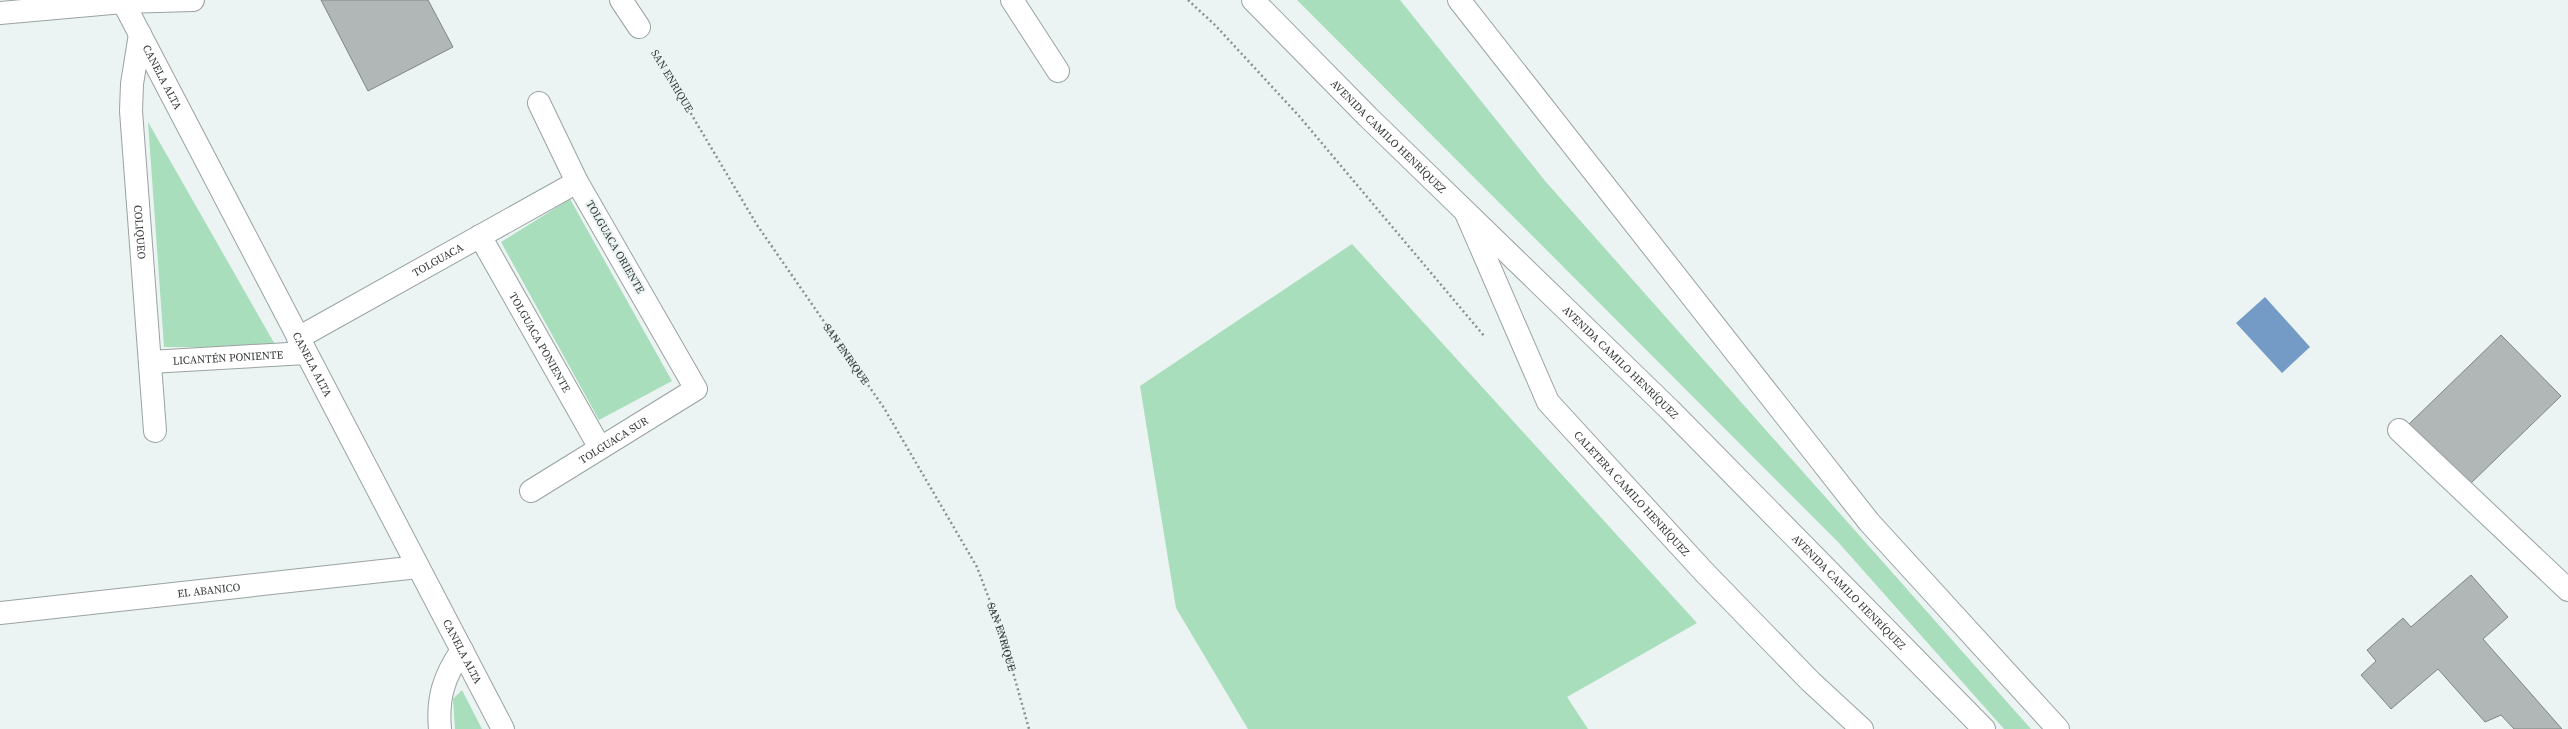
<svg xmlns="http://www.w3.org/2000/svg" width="2568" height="729" font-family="'Source Serif 4',serif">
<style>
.green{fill:#a9debc}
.water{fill:#749bc6}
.building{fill:#b0b7b6;stroke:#7f8684}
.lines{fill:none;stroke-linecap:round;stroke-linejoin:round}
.minor-casing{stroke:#9aa2a2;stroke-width:24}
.major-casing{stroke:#9aa2a2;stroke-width:24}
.path{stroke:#8a8f8f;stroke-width:2.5;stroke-dasharray:2 3;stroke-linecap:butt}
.minor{stroke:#fff;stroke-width:22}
.major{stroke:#fff;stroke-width:22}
.labels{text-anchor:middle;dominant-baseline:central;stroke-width:4;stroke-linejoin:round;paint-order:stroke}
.street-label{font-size:11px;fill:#36393a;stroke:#ebf3f3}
</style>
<rect width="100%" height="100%" fill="#ebf3f3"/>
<g class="green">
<path d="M1297,0H1400L1546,182L2031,729H2004L1838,542Z"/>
<path d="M148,122L277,348L164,347Z"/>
<path d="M570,199L672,381L599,420L501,242Z"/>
<path d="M1352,244L1697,623L1567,697L1588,729H1248L1176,608L1140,386Z"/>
<path d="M462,690L482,729H455L453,699Z"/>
</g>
<path class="water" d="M2265,297L2310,347L2282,373L2236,323Z"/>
<g class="building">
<path d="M321,0H428L453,47L368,91Z"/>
<path d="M2501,335L2561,396L2469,485L2409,424Z"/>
<path d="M2471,575L2508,617L2483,639L2562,729H2514L2501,715L2485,722L2438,669L2391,709L2361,675L2376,661L2367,650L2403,618L2411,627Z"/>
</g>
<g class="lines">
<g class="minor-casing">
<g id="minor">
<path id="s2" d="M122,0L503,729"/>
<path d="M621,0L639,27"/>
<path d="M1012,0L1058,71"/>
<path d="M0,13L123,2L193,0"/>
<path id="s3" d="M140,34L132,84L131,111L155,431"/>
<path id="s4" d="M1466,213L1548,402L1705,573L1810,681L1862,729"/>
<path id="s5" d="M480,236L600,448"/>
<path id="s6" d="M298,338L577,182"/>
<path id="s7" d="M150,362L306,353"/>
<path d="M2399,430L2568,590"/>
<path id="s8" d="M531,491L696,389L577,182L539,103"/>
<path id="s9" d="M0,613L418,567"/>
<path d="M440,729C437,698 444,676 462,650"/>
</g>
</g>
<g class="major-casing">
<g id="major">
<path id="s10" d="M1253,0L1368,117L1670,410L1984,729"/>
<path d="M1459,0L1869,522L2058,729"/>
</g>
</g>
<g class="path">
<path d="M1188,0L1216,26L1299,116L1485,337"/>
<path id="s1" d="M655,53L757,225L884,408L977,567L1002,633L1029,729"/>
</g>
<use href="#minor" class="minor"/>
<use href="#major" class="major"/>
</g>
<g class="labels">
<g class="street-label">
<text stroke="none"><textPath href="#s2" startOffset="87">CANELA ALTA</textPath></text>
<text transform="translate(672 81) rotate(59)">SAN ENRIQUE</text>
<text stroke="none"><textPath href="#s10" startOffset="192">AVENIDA CAMILO HENRÍQUEZ</textPath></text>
<text stroke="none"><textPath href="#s3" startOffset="199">COLIQUEO</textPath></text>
<text transform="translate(615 247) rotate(60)">TOLGUACA ORIENTE</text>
<text stroke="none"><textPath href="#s6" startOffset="160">TOLGUACA</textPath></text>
<text stroke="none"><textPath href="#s5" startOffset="122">TOLGUACA PONIENTE</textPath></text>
<text stroke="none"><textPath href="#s1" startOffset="357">SAN ENRIQUE</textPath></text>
<text stroke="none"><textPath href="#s7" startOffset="78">LICANTÉN PONIENTE</textPath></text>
<text stroke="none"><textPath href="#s10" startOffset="516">AVENIDA CAMILO HENRÍQUEZ</textPath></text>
<text stroke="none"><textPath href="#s2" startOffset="411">CANELA ALTA</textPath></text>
<text stroke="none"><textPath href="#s8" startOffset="97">TOLGUACA SUR</textPath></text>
<text stroke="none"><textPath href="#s4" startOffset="330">CALETERA CAMILO HENRÍQUEZ</textPath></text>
<text stroke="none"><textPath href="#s9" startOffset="210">EL ABANICO</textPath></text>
<text stroke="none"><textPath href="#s10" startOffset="840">AVENIDA CAMILO HENRÍQUEZ</textPath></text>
<text stroke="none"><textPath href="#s1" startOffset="681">SAN ENRIQUE</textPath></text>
<text stroke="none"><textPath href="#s2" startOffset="735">CANELA ALTA</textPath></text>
</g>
</g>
</svg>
